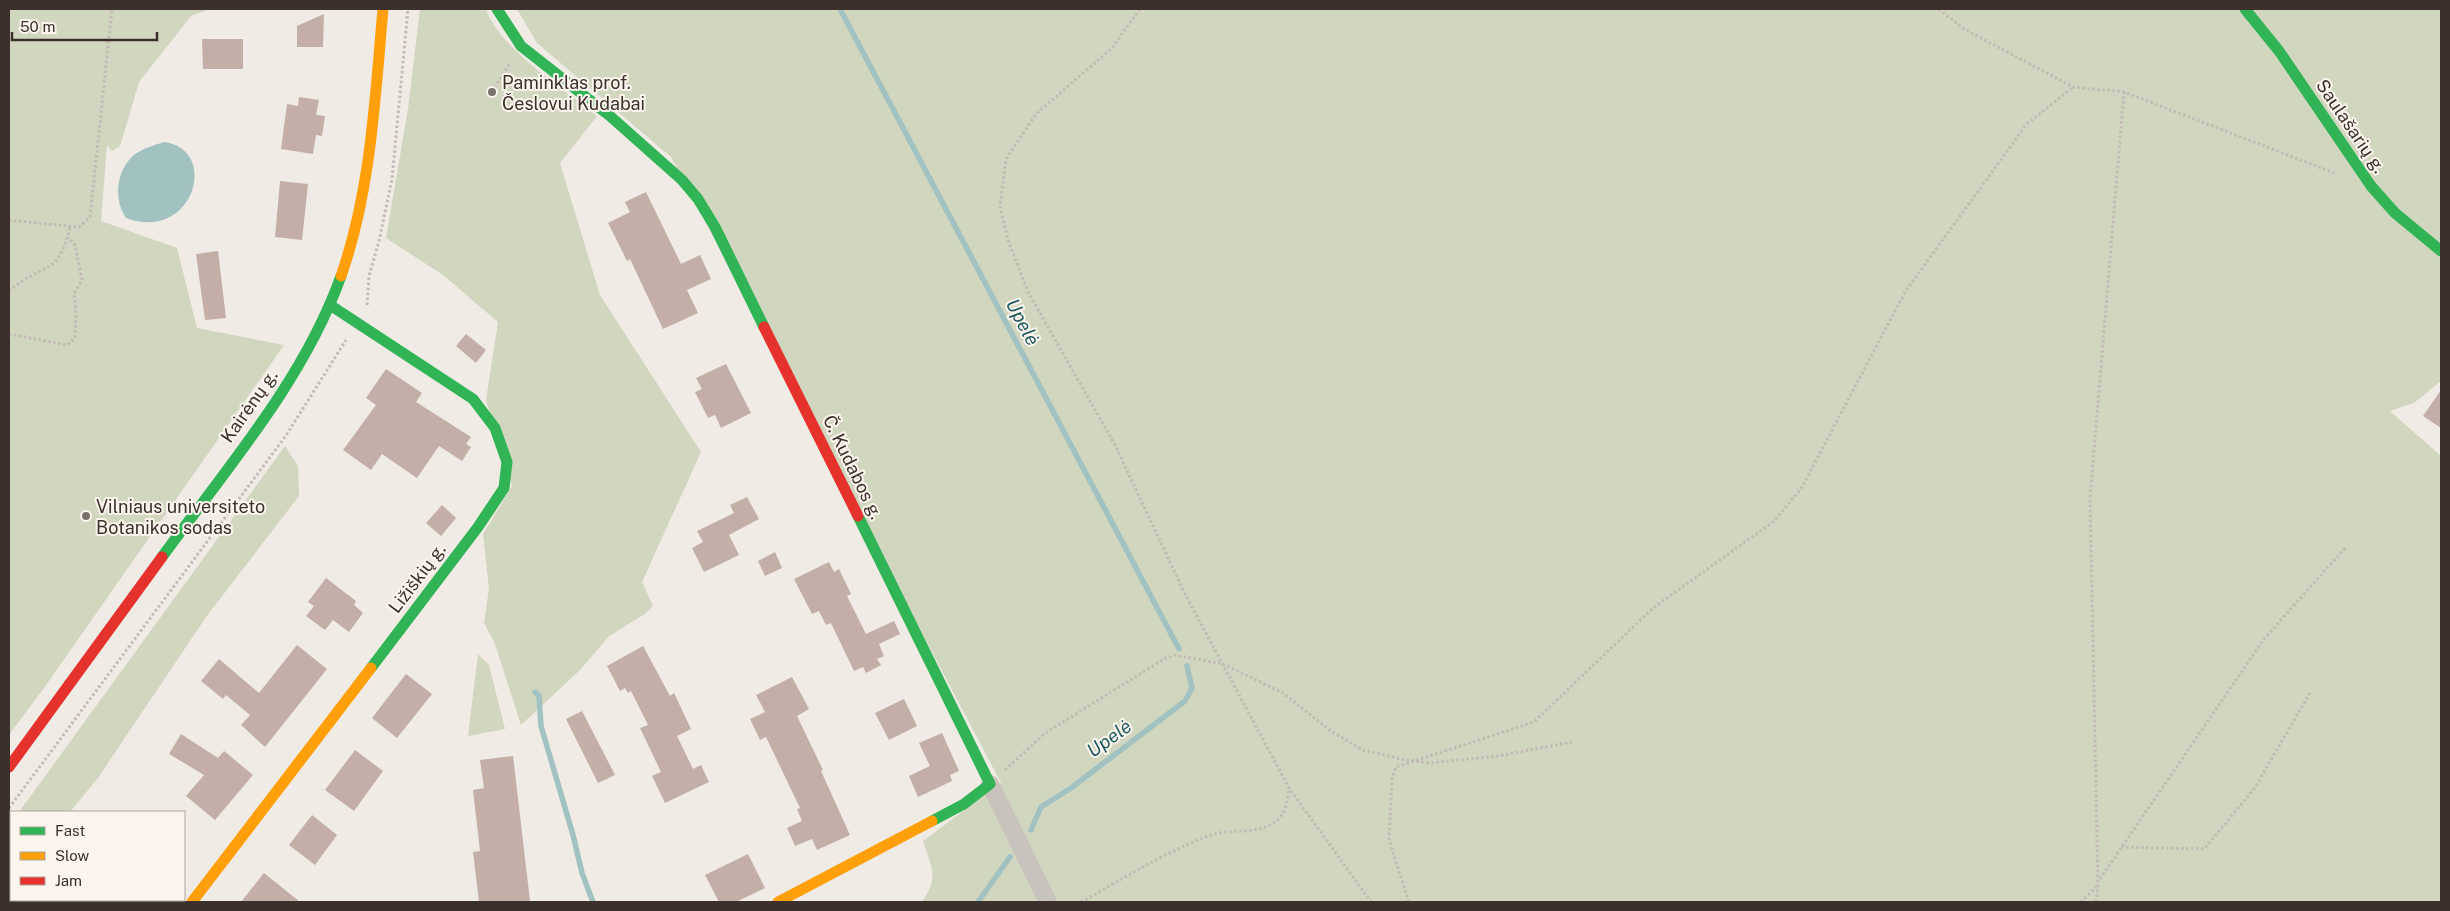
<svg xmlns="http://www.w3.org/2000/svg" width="2450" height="911" font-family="'Public Sans',sans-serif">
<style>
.green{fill:#d1d6bf}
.water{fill:#a1c2c1}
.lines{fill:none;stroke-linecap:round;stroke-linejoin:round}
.stream{stroke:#a1c2c1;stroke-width:5.5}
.building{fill:#c3afa7}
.path{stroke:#c2bbb6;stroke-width:3;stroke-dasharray:2.5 2.5;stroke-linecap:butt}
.street{stroke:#c9c3be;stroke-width:18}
.fast{stroke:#30b455;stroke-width:11}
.slow{stroke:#ff9f0a;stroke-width:11}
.jam{stroke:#e5322d;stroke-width:11}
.poi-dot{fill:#7a716c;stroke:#fbf5ee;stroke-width:2}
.labels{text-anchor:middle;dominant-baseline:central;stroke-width:4;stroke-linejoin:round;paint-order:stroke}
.poi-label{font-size:18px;fill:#3b302b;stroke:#fbf5ee;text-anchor:start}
.street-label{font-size:18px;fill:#3b302b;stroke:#fbf5ee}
.water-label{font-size:19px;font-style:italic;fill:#1f5a5e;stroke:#fbf5ee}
</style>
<rect width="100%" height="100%" fill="#f0ebe5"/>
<g class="green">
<path d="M9,9H211L191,16L139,82L120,146L112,151L107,145L101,221L177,248L197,328L284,345L44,688L9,735Z"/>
<path d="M420,9H486C498,47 565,90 597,116L560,163L600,295L701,452L642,582L653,606L645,614L609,636L581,669L521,725L495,644L484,623L489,589L483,534L512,486L486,400L498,322L443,275L386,238L408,109Z"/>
<path d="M517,9H2441V381L2414,403L2390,411L2441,456V902H922C939,877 932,868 923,841L1001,783L671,157L537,43Z"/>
<path d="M285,446L298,466L299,496L206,617L98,778L70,812H19Z"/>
<path d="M478,654L489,665L505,729L468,736Z"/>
</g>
<path class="water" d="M164,142C221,150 193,243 126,218C113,199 116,170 135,154C144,148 155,145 164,142Z"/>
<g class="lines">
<g class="stream">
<path d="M840,9L1179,649"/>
<path d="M535,692L539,696L541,726L573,835L582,873L593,902"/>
<path d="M1031,830L1041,807L1071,788L1185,701L1192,688L1187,666"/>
<path d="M978,902L1010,857"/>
</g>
</g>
<g class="building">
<path d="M324,14L323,47H297V26Z"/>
<path d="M202,39H243V69H203Z"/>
<path d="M299,97L319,100L316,115L325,116L322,136L316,135L313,154L281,149L287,104L298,106Z"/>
<path d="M280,181L308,184L302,240L275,237Z"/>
<path d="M646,192L681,264L700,255L711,279L687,290L698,313L663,329L630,259L627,261L608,223L630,212L625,202Z"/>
<path d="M218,251L226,318L205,320L196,254Z"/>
<path d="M466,334L486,350L476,363L456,346Z"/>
<path d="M726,364L751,413L721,428L715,415L708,418L695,392L702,389L696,378Z"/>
<path d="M386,369L422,393L416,402L471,437L466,444L471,447L462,461L439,446L417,478L382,454L371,470L343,450L376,405L366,398Z"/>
<path d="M2441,390V428L2423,416Z"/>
<path d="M747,497L759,519L729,535L739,555L704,572L692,548L703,542L697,531L734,513L730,505Z"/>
<path d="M442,505L456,518L441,536L426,523Z"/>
<path d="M775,552L782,568L765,576L758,561Z"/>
<path d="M829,562L834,572L839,569L851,594L847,596L866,634L894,621L900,634L879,644L884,656L877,659L881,665L866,673L863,667L854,671L831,623L826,625L819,611L812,614L794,579Z"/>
<path d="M326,578L356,601L354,605L363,613L349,632L333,620L325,630L306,616L314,606L308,602Z"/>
<path d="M297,645L327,669L265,747L241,725L250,715L226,695L223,699L201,681L219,659L259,693Z"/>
<path d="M643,646L670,696L674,693L691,729L677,736L693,769L701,765L709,782L665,803L652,776L661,772L640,728L648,725L631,691L628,693L625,688L620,691L607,666Z"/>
<path d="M406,674L432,694L397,738L372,718Z"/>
<path d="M792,677L809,709L797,716L823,770L821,771L850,835L817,850L812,839L795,846L787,828L802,821L797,809L800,808L766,737L760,740L750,719L765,712L756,695Z"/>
<path d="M904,699L917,726L889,740L875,713Z"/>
<path d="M582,711L615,775L598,783L566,719Z"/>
<path d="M942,733L959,771L950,775L952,781L918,797L909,776L930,766L919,743Z"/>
<path d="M181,734L218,758L224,751L253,775L215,820L186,796L204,775L169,754Z"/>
<path d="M355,750L383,771L354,811L325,790Z"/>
<path d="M513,756L530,901L479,902L473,852L480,851L473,790L484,788L480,760Z"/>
<path d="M312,815L337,835L315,865L289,845Z"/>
<path d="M748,854L765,888L736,902H719L705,875Z"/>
<path d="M264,873L300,902H241Z"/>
</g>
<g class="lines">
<g class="path">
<path d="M1140,9L1112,48L1036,114L1006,159L1000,206L1008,240L1028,292L1115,445L1184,592L1289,788L1371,902"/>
<path d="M1939,9L1964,29L2073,87L2124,92L2337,174"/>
<path d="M492,92L510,63"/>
<path d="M9,220L79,227L90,217L112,9"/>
<path d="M9,291C40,263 60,278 70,226"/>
<path d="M367,305L369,276L379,241L392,179L408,9"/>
<path d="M9,334L67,345L75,338L76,312L74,294L82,280L75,245L68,237"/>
<path d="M1005,770L1044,734L1164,659L1175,655L1223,664L1283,693L1332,732L1363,750L1401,759L1429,763L1498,756L1572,742"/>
<path d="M9,808L285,437L346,340"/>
<path d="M2121,847L2204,849L2254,789L2311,691"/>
<path d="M2100,879L2264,639L2346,547"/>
<path d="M1081,902C1123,879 1163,853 1208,836C1228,828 1252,835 1272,824C1285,817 1288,801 1289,788"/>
<path d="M1409,902L1389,840L1392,778L1396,767L1534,722L1653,608L1773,522L1801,489L1905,292L2026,125L2073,87"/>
<path d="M2081,902L2098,885"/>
<path d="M2096,902L2098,885L2090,498L2124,92"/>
</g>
<path class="street" d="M990,784L1048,902"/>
<g class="fast">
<path d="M497,9L521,46L610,116L682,180L698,199L715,227L764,327"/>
<path d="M2245,9L2279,51L2371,186L2395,213L2441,251"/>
<path d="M330,305L473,399L495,428L507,462L504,488L478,527L371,668"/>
<path d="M858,516L990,784L964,804L932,821"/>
<path d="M162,557C226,469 304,380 341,276"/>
</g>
<g class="slow">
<path d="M341,276C371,191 375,98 383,9"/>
<path d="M192,902L371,668"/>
<path d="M778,902L932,821"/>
</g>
<g class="jam">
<path d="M764,327L858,516"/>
<path d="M9,767L162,557"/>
</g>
</g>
<g class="poi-dot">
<circle cx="492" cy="92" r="5"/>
<circle cx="86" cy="516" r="5"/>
</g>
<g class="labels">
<g class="poi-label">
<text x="502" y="82">Paminklas prof.<tspan x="502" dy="21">Česlovui Kudabai</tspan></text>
<text x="96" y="506">Vilniaus universiteto<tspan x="96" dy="21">Botanikos sodas</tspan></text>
</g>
<g class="street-label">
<text transform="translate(2351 126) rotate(56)">Saulašarių g.</text>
<text transform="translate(249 406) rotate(-55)">Kairėnų g.</text>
<text transform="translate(853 467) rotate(64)">Č. Kudabos g.</text>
<text transform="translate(417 578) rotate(-53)">Ližiškių g.</text>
</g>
<g class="water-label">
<text transform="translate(1023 322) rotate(62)">Upelė</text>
<text transform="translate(1109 738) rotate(-36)">Upelė</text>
</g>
</g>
<rect width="2450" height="911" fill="none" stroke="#3b302b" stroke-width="20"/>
<rect x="10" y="811" width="175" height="90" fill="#fbf5ee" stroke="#aea6a0"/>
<rect x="20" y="827" width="25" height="8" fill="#30b455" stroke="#aea6a0"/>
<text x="55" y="836" font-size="15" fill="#3b302b">Fast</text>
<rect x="20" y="852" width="25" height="8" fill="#ff9f0a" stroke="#aea6a0"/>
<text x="55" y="861" font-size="15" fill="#3b302b">Slow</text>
<rect x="20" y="877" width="25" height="8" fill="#e5322d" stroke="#aea6a0"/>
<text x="55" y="886" font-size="15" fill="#3b302b">Jam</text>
<path d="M12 32v8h145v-8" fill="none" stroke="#3b302b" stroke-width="2.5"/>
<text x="20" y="32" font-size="15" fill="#3b302b" stroke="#fbf5ee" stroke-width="4" paint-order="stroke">50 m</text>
</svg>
